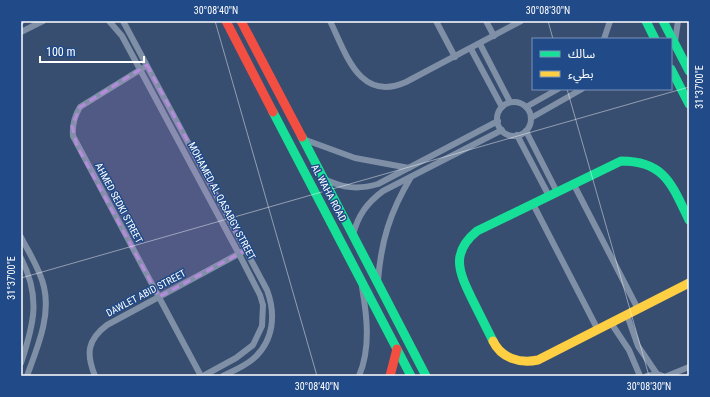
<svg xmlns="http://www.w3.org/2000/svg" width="710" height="397" font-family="'Roboto Condensed','Noto Sans Arabic',sans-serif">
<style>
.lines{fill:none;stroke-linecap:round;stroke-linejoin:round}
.street{stroke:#7f8fa6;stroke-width:6}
.fast{stroke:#16e098;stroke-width:9}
.slow{stroke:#ffcf43;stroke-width:9}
.jam{stroke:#f24e42;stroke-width:9}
.marked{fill:#b68bdc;fill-opacity:0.2;stroke:#b68bdc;stroke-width:3;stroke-dasharray:8 5;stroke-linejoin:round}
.ticks{fill:none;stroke:#fff;stroke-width:1;stroke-opacity:0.45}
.labels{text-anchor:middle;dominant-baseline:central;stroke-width:3;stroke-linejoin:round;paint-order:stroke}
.street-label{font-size:10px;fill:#fff;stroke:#204a88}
.neatline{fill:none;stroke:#fff;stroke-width:1.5}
.ticks-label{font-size:10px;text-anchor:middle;fill:#fff}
</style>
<rect width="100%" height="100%" fill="#384e70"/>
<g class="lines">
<g class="street">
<path d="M109,21L122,36L239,254L260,295L263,305L262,326L253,345L236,358L203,376"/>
<path d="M123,21L267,290C276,314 274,341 253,359C245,366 233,371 223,376"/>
<path d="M330,21C346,53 359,103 406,82L521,21"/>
<path d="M436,21L455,57"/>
<path d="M486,21L494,36"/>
<path d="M21,22L22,21"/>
<path d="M21,32L43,21"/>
<path d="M604,39L610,21"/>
<path d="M675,42L678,21"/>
<path d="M480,44L510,102"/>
<path d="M471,49L502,107"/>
<path d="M143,68L80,107C74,117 72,125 73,136L201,376"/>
<circle cx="514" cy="119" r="17"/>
<path d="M526,107L558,89"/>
<path d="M531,118L582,89"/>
<path d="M526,131L557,192"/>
<path d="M517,135L549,196"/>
<path d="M303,139L355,158L409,168"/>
<path d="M324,179C343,188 358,190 378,184L498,121"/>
<path d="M573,183L638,309"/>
<path d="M533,204L598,330"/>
<path d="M353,235C358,215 367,203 383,191L502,130"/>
<path d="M21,237C29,253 40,269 44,287C51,317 37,348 27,376"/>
<path d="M21,258C41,297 34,324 21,363"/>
<path d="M378,281C381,241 390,212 411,177"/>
<path d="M627,315L638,346L657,374"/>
<path d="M611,323L629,350L640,376"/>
<path d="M95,376C86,354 87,340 107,325L242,252"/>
<path d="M359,376C371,348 367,316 362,287"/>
<path d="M647,376L657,374L663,376"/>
<path d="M667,376L689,367"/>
</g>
<g class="fast">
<path d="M646,21L655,39"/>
<path d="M663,21L689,71"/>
<path d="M671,69L689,104"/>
<path d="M273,112L411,376"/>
<path d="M302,137L426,376"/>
<path d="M493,341C486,327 479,313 472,299C459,272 450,253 477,231L621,161C665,161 672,185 689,220"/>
</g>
<path class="slow" d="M493,341C501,358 520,364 538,360L689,283"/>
<g class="jam">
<path d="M226,21L273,112"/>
<path d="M241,21L302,137"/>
<path d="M390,376L397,349"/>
</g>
</g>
<path class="marked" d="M147,65L246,250L159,297L77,146L72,126L80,107Z"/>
<path class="ticks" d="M215,21L317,376M548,21L553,39M567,89L649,376M21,278L689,87M688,376H689"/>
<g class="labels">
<g class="street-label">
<text transform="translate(329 193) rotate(62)">AL WAHA ROAD</text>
<text transform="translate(222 201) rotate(62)">MOHAMED AL QASABGY STREET</text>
<text transform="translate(119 203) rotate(62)">AHMED SEDKI STREET</text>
<text transform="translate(146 293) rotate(-28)">DAWLET ABID STREET</text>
</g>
</g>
<rect width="710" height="397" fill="none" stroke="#204a88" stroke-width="44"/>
<rect x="532" y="38" width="140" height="52" fill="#204a88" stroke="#7992b8"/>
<rect x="540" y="51" width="20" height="6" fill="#16e098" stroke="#7992b8"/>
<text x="568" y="58" font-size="12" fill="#ffffff">سالك</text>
<rect x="540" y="71" width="20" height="6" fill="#ffcf43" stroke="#7992b8"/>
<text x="568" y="78" font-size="12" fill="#ffffff">بطيء</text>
<path d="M40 56v6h104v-6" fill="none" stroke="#ffffff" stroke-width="2"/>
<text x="46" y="56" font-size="12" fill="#ffffff" stroke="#204a88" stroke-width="3" paint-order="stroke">100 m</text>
<rect x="22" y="22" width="666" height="353" class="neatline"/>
<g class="ticks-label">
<text x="216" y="14">30°08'40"N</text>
<text x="548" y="14">30°08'30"N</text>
<text transform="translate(699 87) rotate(-90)" y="4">31°37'00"E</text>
<text transform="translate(11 278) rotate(-90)" y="4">31°37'00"E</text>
<text x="317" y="390">30°08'40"N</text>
<text x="649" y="390">30°08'30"N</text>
</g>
</svg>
